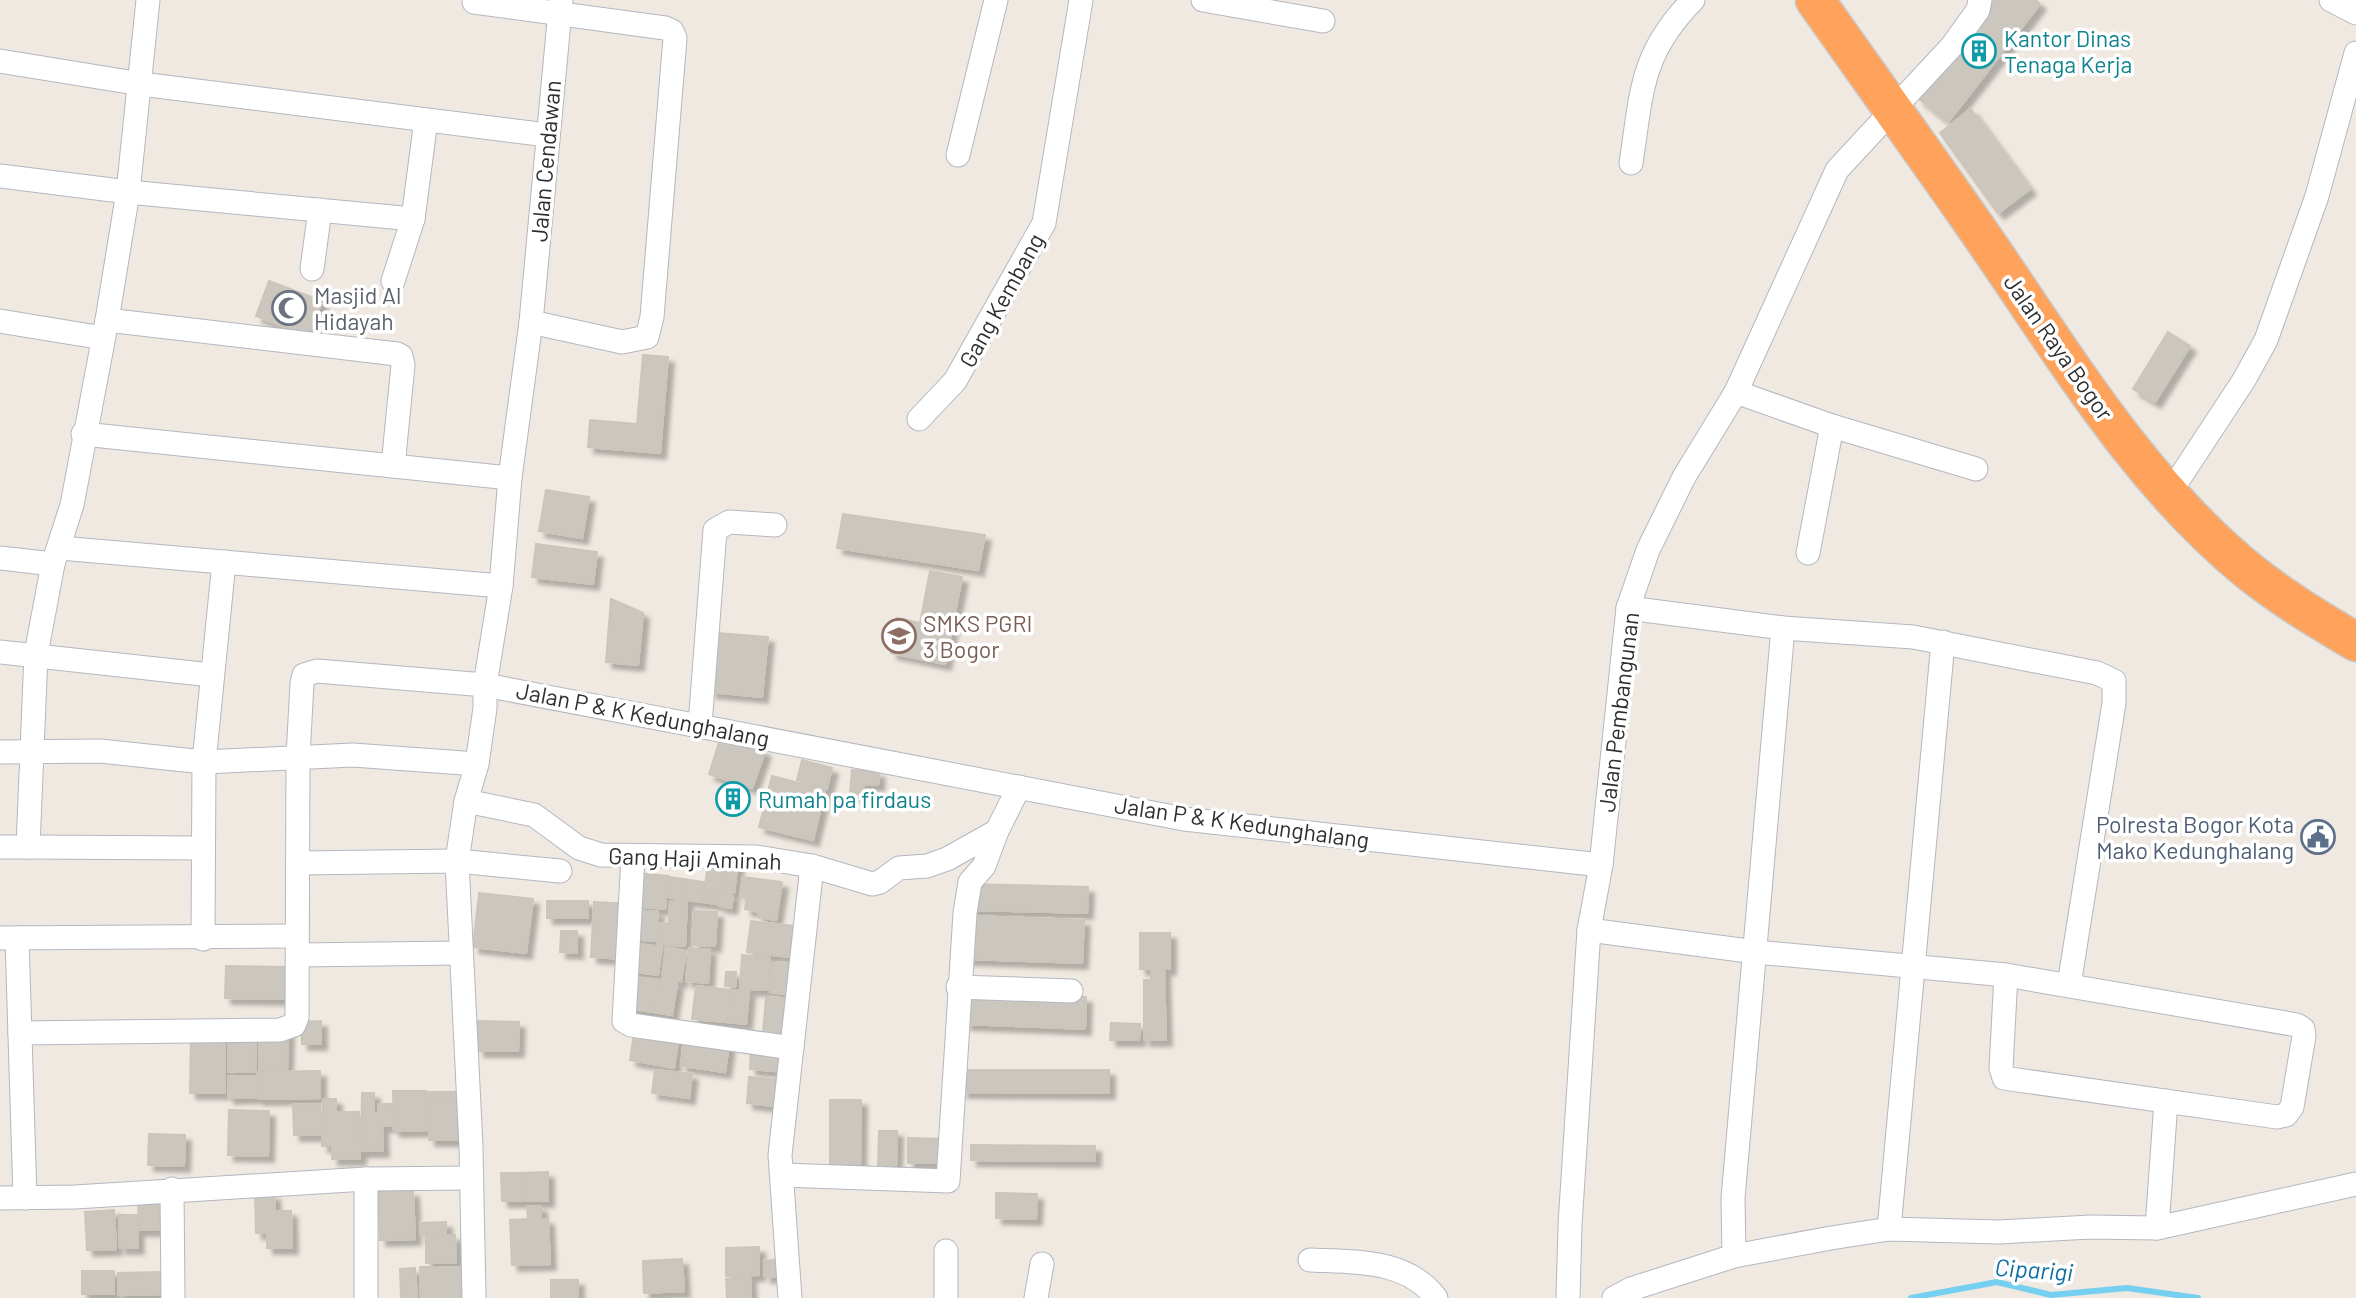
<svg xmlns="http://www.w3.org/2000/svg" width="2356" height="1298" font-family="Barlow,sans-serif">
<style>
.lines{fill:none;stroke-linecap:round;stroke-linejoin:round}
.stream{stroke:#75cff0;stroke-width:6}
.building{fill:#cbc7bf;stroke:#cbc5ba;stroke-width:2;filter:url(#shadow)}
.street-casing{stroke:#b4b7c1;stroke-width:25}
.highway-casing{stroke:#c9c9c9;stroke-width:41}
.street{stroke:#fff;stroke-width:23}
.highway{stroke:#ffa35c;stroke-width:38}
.labels{text-anchor:middle;dominant-baseline:central;stroke-width:7;stroke-linejoin:round;paint-order:stroke}
.culture-label{font-size:23px;fill:#0d838f;stroke:#fff;text-anchor:start}
.street-label{font-size:23px;fill:#2e2e2e;stroke:#fff}
.worship-label{font-size:23px;fill:#5b616d;stroke:#fff;text-anchor:start}
.education-label{font-size:23px;fill:#785e54;stroke:#fff;text-anchor:start}
.service-label{font-size:23px;fill:#4e5e75;stroke:#fff;text-anchor:end}
.water-label{font-size:24px;font-style:italic;fill:#0d6fa3;stroke:#fff}
</style>
<defs>
<filter id="shadow"><feDropShadow dx="6" dy="6" stdDeviation="2" flood-color="#0004"/></filter>
</defs>
<rect width="100%" height="100%" fill="#efe9e1"/>
<g class="lines">
<path class="stream" d="M1911,1298L1997,1282L2051,1295L2127,1288L2198,1298"/>
</g>
<g class="building">
<path d="M1994,0H2036L2040,4L1948,122L1918,98Z"/>
<path d="M1971,109L2030,189L1998,213L1940,133Z"/>
<path d="M269,281L322,301L308,336L256,316Z"/>
<path d="M2168,332L2190,346L2155,402L2133,389Z"/>
<path d="M643,355L668,357L660,453L588,447L590,420L637,424Z"/>
<path d="M546,490L589,497L582,538L539,531Z"/>
<path d="M843,514L985,535L978,570L837,548Z"/>
<path d="M536,544L597,552L593,584L532,577Z"/>
<path d="M930,571L962,577L945,664L891,653L897,618L920,623Z"/>
<path d="M611,599L643,613L638,665L606,662Z"/>
<path d="M716,633L768,637L762,697L710,692Z"/>
<path d="M721,736L765,751L752,788L709,774Z"/>
<path d="M802,760L832,768L827,788L797,780Z"/>
<path d="M852,770L879,772L878,785L864,784L863,796L850,794Z"/>
<path d="M772,776L825,790L813,840L759,827Z"/>
<path d="M709,856L724,858L717,904L703,902Z"/>
<path d="M725,861L738,862L734,893L721,892Z"/>
<path d="M636,873L668,876L665,909L633,906Z"/>
<path d="M670,877L683,879L681,899L668,897Z"/>
<path d="M743,877L782,882L776,920L758,917L759,912L745,909L747,898L740,897Z"/>
<path d="M683,879L704,882L702,902L681,899Z"/>
<path d="M970,884L1088,887L1087,913L970,910Z"/>
<path d="M479,893L533,899L526,953L473,947Z"/>
<path d="M720,894L733,896L731,908L719,906Z"/>
<rect x="547" y="901" width="41" height="17"/>
<path d="M670,901H687L685,946L657,944L660,923L669,924Z"/>
<path d="M594,902L628,904L625,959L591,957Z"/>
<path d="M632,910L658,912L656,941L629,939Z"/>
<path d="M694,911L717,912L715,946L692,945Z"/>
<path d="M967,916L1084,920L1082,963L966,959Z"/>
<path d="M751,921L801,927L798,958L747,952Z"/>
<path d="M561,931H577V953L560,952Z"/>
<path d="M1140,933H1170V969H1164L1166,1040H1144V980H1151V969H1140Z"/>
<path d="M631,943L662,947L658,975L627,971Z"/>
<path d="M666,947L686,951L681,981L662,978Z"/>
<path d="M689,948L710,950L708,983L686,981Z"/>
<path d="M742,955L770,957L768,990L740,989Z"/>
<path d="M773,962L794,965L791,995L770,992Z"/>
<path d="M226,966L288,967V999L225,998Z"/>
<path d="M726,972H736L735,987L725,986Z"/>
<path d="M633,977L659,980L654,1012L629,1009Z"/>
<path d="M659,980L677,983L672,1015L654,1012Z"/>
<path d="M696,986L730,990L727,1022L692,1019Z"/>
<path d="M730,990L749,992L746,1024L727,1022Z"/>
<path d="M966,993L1086,997L1085,1029L965,1024Z"/>
<path d="M766,997L794,999L791,1034L763,1032Z"/>
<path d="M321,1021V1044H302L301,1022Z"/>
<path d="M478,1021L519,1022L518,1051H478Z"/>
<path d="M1111,1023L1140,1024L1139,1040H1110Z"/>
<path d="M635,1027L679,1034L674,1068L630,1060Z"/>
<path d="M259,1031H288L287,1070H259Z"/>
<path d="M191,1032L225,1033V1093H190Z"/>
<path d="M228,1034L256,1035L255,1072H228Z"/>
<path d="M684,1038L729,1044L725,1072L681,1066Z"/>
<path d="M751,1049L788,1052L786,1072L750,1069Z"/>
<path d="M655,1070L692,1074L689,1098L652,1093Z"/>
<path d="M962,1070H1109V1093L962,1092Z"/>
<path d="M320,1071V1098L258,1099L257,1072Z"/>
<path d="M228,1076H256V1097L228,1098Z"/>
<path d="M749,1077L784,1080L781,1107L747,1103Z"/>
<path d="M393,1091H426L427,1130L394,1131Z"/>
<path d="M428,1092H461L462,1102H428Z"/>
<path d="M362,1093H374V1113H378V1104H392V1126H382L383,1151H361Z"/>
<path d="M323,1099H336V1112H359L360,1159H332V1146H322Z"/>
<path d="M830,1100H861L860,1166L830,1165Z"/>
<path d="M320,1104V1135H294L293,1105Z"/>
<rect x="429" y="1104" width="29" height="36"/>
<path d="M229,1110L269,1111L268,1156L228,1155Z"/>
<path d="M879,1131H897L896,1166L878,1165Z"/>
<path d="M149,1134L185,1135L184,1166L148,1165Z"/>
<path d="M908,1138L946,1139V1163H908Z"/>
<path d="M971,1145L1095,1146V1161L971,1160Z"/>
<path d="M548,1172V1201H521V1173Z"/>
<path d="M501,1173H521V1201H502Z"/>
<path d="M413,1191L415,1239L380,1240L378,1192Z"/>
<path d="M996,1193L1037,1194L1036,1219L996,1218Z"/>
<path d="M274,1194L275,1211H291L292,1248H267V1233H256L255,1195Z"/>
<path d="M164,1199L165,1230H139L138,1200Z"/>
<path d="M541,1206V1219H548L550,1264L512,1265L510,1220L528,1219L527,1207Z"/>
<path d="M114,1210L116,1249L87,1250L85,1212Z"/>
<path d="M119,1215H137L138,1248H120Z"/>
<path d="M446,1222V1234L421,1235L420,1223Z"/>
<path d="M426,1235H455L456,1263H426Z"/>
<path d="M759,1247V1275L726,1276V1248Z"/>
<path d="M682,1259L684,1291L644,1293L643,1261Z"/>
<path d="M783,1259L784,1276L765,1277L764,1261Z"/>
<path d="M420,1267H461V1298H421Z"/>
<path d="M415,1268L417,1298H401L400,1269Z"/>
<rect x="82" y="1271" width="32" height="23"/>
<path d="M162,1272V1294L118,1295V1273Z"/>
<path d="M750,1277L751,1298H727L726,1279Z"/>
<rect x="551" y="1280" width="27" height="18"/>
</g>
<g class="lines">
<g class="street-casing">
<g id="street">
<path d="M1203,0L1323,21"/>
<path d="M2331,0L2356,13"/>
<path d="M474,2L665,28L672,31L675,38L652,317L647,337L622,342L531,322"/>
<path d="M0,61L141,84L547,135"/>
<path d="M958,155L996,0"/>
<path d="M1631,163C1642,92 1640,54 1693,0"/>
<path d="M0,176L128,192L413,219"/>
<path d="M312,269L320,210"/>
<path d="M393,281L413,219L426,120"/>
<path d="M107,320L397,354L401,356L403,365L393,466L510,478"/>
<path d="M0,321L103,338"/>
<path d="M1736,392L1832,426L1976,469"/>
<path d="M919,419L955,381L1044,223L1081,0"/>
<path d="M83,434L393,466"/>
<path d="M2169,494L2244,380L2266,340L2317,196L2356,53"/>
<path d="M60,548L501,586"/>
<path d="M1808,553L1832,426"/>
<path d="M0,558L53,564"/>
<path d="M1628,608L1783,628L1913,637L2097,673L2114,681V703L2069,985"/>
<path d="M0,652L211,675"/>
<path d="M700,725L715,530L729,522L775,525"/>
<path d="M0,752L100,751L204,762L353,755L477,764"/>
<path d="M466,801L534,815L579,848L601,855L756,857L812,866L872,884L880,882L899,868L927,866L947,859L997,831L1019,787"/>
<path d="M0,847H28L36,654L53,564L72,505L107,320L128,192L148,0"/>
<path d="M28,847L202,848"/>
<path d="M633,857L624,1021L631,1025L792,1048"/>
<path d="M298,863L457,861L560,871"/>
<path d="M1589,930L1756,952L2006,975L2297,1025L2303,1029L2304,1036L2292,1107L2286,1115L2277,1117L2004,1078L2001,1068L2006,975"/>
<path d="M0,938L297,936"/>
<path d="M17,938L25,1198"/>
<path d="M203,939L204,762L224,562"/>
<path d="M298,955L460,953"/>
<path d="M958,987L1071,991"/>
<path d="M20,1033L280,1030L294,1025L297,1017L298,757L302,683L304,675L317,671L485,685L1184,819L1601,865"/>
<path d="M782,1175L948,1181L965,913L970,882L984,866L997,831"/>
<path d="M366,1179V1298"/>
<path d="M172,1189L173,1298"/>
<path d="M0,1198L75,1197L366,1179L471,1178"/>
<path d="M2157,1228L2166,1101"/>
<path d="M1889,1229L1943,642"/>
<path d="M1734,1256L1733,1198L1783,628"/>
<path d="M1310,1260C1354,1262 1407,1259 1436,1298"/>
<path d="M474,1298L471,1147L457,861L466,801L477,764L485,708V685L501,586L510,478L531,322L561,0"/>
<path d="M790,1298L780,1155L812,866"/>
<path d="M946,1298V1251"/>
<path d="M1036,1298L1042,1264"/>
<path d="M1568,1298L1570,1225L1589,930L1601,865L1628,608L1648,550L1684,477L1736,392L1837,170L1952,46L1978,10L1980,0"/>
<path d="M1614,1298L1631,1289L1734,1256L1831,1238L1889,1229L1999,1232L2090,1227L2157,1228L2356,1184"/>
</g>
</g>
<g class="highway-casing">
<path id="highway" d="M1815,0C1872,81 1930,161 1986,242C2066,358 2140,483 2250,572C2284,599 2319,620 2356,642"/>
</g>
<use href="#street" class="street"/>
<use href="#highway" class="highway"/>
</g>
<defs>
<g id="building-ring" transform="scale(1.75)"><circle r="9.5" fill="#fff" stroke="#0f9aa8" stroke-width="1.5"/><path d="M-4-6H4V6H1V3H-1V6H-4ZM-2.5-4.3h1.7v1.8h-1.7ZM.8-4.3h1.7v1.8H.8ZM-2.5-1h1.7V.8h-1.7ZM.8-1h1.7V.8H.8Z" fill="#0f9aa8"/></g>
<g id="mosque-ring" transform="scale(1.75)"><circle r="9.5" fill="#fff" stroke="#6b7280" stroke-width="1.5"/><path d="M3.5-4.9A6 6 0 1 0 3.5 4.9A5 5 0 1 1 3.5-4.9Z" fill="#6b7280"/></g>
<g id="school-ring" transform="scale(1.75)"><circle r="9.5" fill="#fff" stroke="#8d6e63" stroke-width="1.5"/><path d="M0-5L7-2L0 1L-7-2ZM-4 1L0 2.5L4 1V4Q0 6-4 4Z" fill="#8d6e63"/></g>
<g id="civic-ring" transform="scale(1.75)"><circle r="9.5" fill="#fff" stroke="#5c6f8a" stroke-width="1.5"/><path d="M-.6-6.5H3V-4.5H.6V-3L4-1V1h2V6H-6V1h2V-1L-.6-3ZM-1.2 2.5V6h2.4V2.5Z" fill="#5c6f8a"/></g>
</defs>
<g fill-rule="evenodd">
<use href="#building-ring" x="1979" y="51"/>
<use href="#mosque-ring" x="289" y="308"/>
<use href="#school-ring" x="899" y="636"/>
<use href="#building-ring" x="733" y="799"/>
<use href="#civic-ring" x="2318" y="837"/>
</g>
<g class="labels">
<g class="culture-label">
<text x="2004" y="38">Kantor Dinas<tspan x="2004" dy="26">Tenaga Kerja</tspan></text>
<text x="758" y="799">Rumah pa firdaus</text>
</g>
<g class="street-label">
<text transform="translate(545 161) rotate(-85)">Jalan Cendawan</text>
<text transform="translate(1001 300) rotate(-61)">Gang Kembang</text>
<text transform="translate(2059 347) rotate(55)">Jalan Raya Bogor</text>
<text transform="translate(1618 712) rotate(-83)">Jalan Pembangunan</text>
<text transform="translate(643 714) rotate(11)">Jalan P &amp; K Kedunghalang</text>
<text transform="translate(1242 822) rotate(8)">Jalan P &amp; K Kedunghalang</text>
<text transform="translate(695 858) rotate(2)">Gang Haji Aminah</text>
</g>
<g class="worship-label">
<text x="314" y="295">Masjid Al<tspan x="314" dy="26">Hidayah</tspan></text>
</g>
<g class="education-label">
<text x="923" y="623">SMKS PGRI<tspan x="923" dy="26">3 Bogor</tspan></text>
</g>
<g class="service-label">
<text x="2294" y="824">Polresta Bogor Kota<tspan x="2294" dy="26">Mako Kedunghalang</tspan></text>
</g>
<g class="water-label">
<text transform="translate(2034 1269) rotate(4)">Ciparigi</text>
</g>
</g>
</svg>
